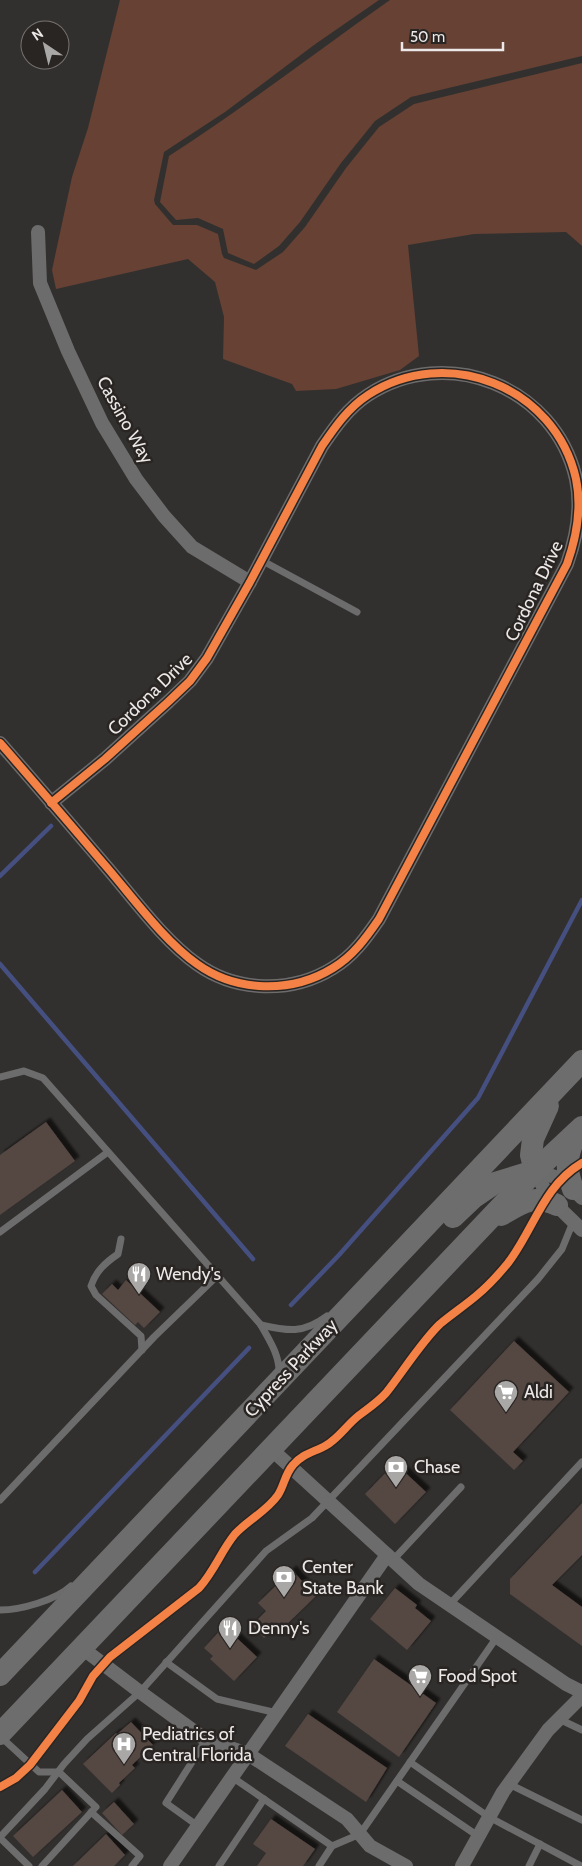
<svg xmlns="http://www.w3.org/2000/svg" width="582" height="1866" font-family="Cabin,sans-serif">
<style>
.green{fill:#664134}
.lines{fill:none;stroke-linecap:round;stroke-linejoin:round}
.stream{stroke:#455081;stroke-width:4.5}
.building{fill:#544742;filter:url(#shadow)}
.lane{stroke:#6d6c6d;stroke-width:7}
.street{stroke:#6d6c6d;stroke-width:14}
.primary{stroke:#6e6d6e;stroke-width:22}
.cycleway-casing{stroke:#292523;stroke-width:11}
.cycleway{stroke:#f48246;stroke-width:8}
.labels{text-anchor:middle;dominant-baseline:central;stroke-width:5;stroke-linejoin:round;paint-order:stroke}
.street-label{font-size:18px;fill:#ebe8e7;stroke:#292523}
.poi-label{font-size:18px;fill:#ebe8e7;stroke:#292523;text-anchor:start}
</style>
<defs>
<filter id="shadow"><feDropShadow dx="4.5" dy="-4.5" stdDeviation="1" flood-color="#0009"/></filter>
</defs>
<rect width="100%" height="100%" fill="#32302e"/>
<g class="green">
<path d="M120,0H379L314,45L225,112L164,152L154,200L155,204L173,225H197L218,234L222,254L224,258L256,270L283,252L305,227L346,168L379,127L414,104L582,63V246L566,232L474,234L408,245L419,356L400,370L336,389L296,391L292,384L223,359L224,317L215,282L188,259L56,289L52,270L72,177L88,128Z"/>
<path d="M390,0H582V56L411,97L375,121L341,163L300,222L279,246L254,264L228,253L223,229L198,218L176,220L160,202L169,156C245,107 316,52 390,0Z"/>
</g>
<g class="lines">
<g class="stream">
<path d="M0,876L51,826"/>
<path d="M0,964L253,1259"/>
<path d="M291,1305L339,1255L478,1098L582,900"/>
<path d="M35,1572L249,1348"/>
</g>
</g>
<g class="building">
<path d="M46,1122L75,1161L0,1215V1155Z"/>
<path d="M126,1280L160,1312L144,1328L138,1322L135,1325L102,1294L112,1284L118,1290Z"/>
<path d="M514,1341L569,1392L513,1452L523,1461L514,1470L450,1410Z"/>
<path d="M395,1463L426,1492L395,1524L365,1494Z"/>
<path d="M582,1503V1555L552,1585L582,1607V1646L510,1594V1579Z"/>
<path d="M292,1570L316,1596L284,1627L280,1623L264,1638L252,1625L266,1611L258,1603Z"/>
<path d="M395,1588L417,1605L415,1608L431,1621L407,1650L370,1619Z"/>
<path d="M224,1626L257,1657L234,1681L210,1659L213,1656L204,1648Z"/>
<path d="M374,1659L436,1703L399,1757L337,1712Z"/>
<path d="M308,1714L387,1768L366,1802L285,1746Z"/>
<path d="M131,1722L153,1745L132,1765L135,1768L119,1783L120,1785L112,1793L83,1764L116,1733L117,1734Z"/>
<path d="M62,1790L82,1812L33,1857L13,1836Z"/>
<path d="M114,1802L134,1824L122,1835L102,1813Z"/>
<path d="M271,1819L315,1849L303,1866H257L266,1853L253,1844Z"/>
<path d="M106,1834L125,1855L114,1866H73Z"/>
</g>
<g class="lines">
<g class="lane">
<path d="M261,560L357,612"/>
<path d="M0,1077L24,1071L43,1078L261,1325C269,1340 279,1354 279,1371"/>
<path d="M0,1232L108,1152"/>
<path d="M121,1239L118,1254C105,1263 96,1271 91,1286L96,1295L141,1336L142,1350"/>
<path d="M261,1325C288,1331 303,1334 327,1316"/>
<path d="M0,1500L154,1337L217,1276"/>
<path d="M393,1560L461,1487"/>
<path d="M450,1604L582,1462"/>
<path d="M0,1610C21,1610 56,1600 71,1586"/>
<path d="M166,1662L217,1699L277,1713"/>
<path d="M559,1719L582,1730"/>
<path d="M1,1737L39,1772H59L96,1807L42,1866"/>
<path d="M410,1762L489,1817L581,1866"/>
<path d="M232,1777L332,1846L360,1834L497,1637"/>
<path d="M397,1781L478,1836"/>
<path d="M509,1784L582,1820"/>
<path d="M91,1812L140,1856L132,1866"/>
<path d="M198,1826L166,1803L206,1740"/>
<path d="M0,1837L45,1789L64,1764L87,1739L140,1692L266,1551L312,1518L538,1279L562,1249L573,1222"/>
<path d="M0,1838L29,1866"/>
<path d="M219,1866L264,1799"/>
<path d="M319,1866L332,1846"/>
<path d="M529,1866L540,1844"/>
</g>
<g class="street">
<path d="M38,232L40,283L68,351L102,423L136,479L164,516L192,547L250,582"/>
<path d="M0,743C35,783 69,823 104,864C132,896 162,939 197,964C236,992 291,994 333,968C353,956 366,938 379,919L567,564C577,536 582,508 576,479C555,386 446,344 368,395C348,408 335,427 322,446L250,582L207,658L190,681L168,702L105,759L51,803"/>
<path d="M535,1171L549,1198L582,1230"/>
<path d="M535,1171L562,1179L582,1198"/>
<path d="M270,1448L419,1584L566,1684L582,1692"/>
<path d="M82,1648L140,1692L206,1740L248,1754L347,1819L370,1846L406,1866"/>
<path d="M170,1866L387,1555"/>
<path d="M462,1866L503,1792L548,1730L582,1696"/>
</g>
<g class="primary">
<path d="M535,1171L531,1155L533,1139L548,1106"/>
<path d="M573,1189C564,1164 567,1157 576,1133"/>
<path d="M501,1215C522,1203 533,1194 557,1205"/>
<path d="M453,1217L473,1198L495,1183L534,1171"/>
<path d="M0,1675L582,1061"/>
<path d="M0,1734L535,1171L582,1127"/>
</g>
<g class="cycleway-casing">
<g id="cycleway">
<path d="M0,743C35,783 69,823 104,864C132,896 162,939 197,964C236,992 291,994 333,968C353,956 366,938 379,919L567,564C577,536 582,508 576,479C555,386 446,344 368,395C348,408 335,427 322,446L250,582L207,658L190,681L168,702L105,759L51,803"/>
<path d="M0,1787L16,1778L30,1765L79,1701L93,1676L110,1657L199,1588C215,1570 221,1551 235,1534C248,1520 267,1511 278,1495C284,1486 285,1474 293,1465C302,1454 314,1452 325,1446C338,1439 346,1426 357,1417C367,1409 377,1403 386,1393C402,1373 422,1341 440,1324C452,1314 464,1306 476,1296C487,1287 499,1274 508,1263C534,1229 543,1186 582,1163"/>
</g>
</g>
<use href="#cycleway" class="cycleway"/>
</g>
<defs>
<g id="restaurant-pin" transform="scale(1.25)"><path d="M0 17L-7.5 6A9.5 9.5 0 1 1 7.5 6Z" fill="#aaa8a6" stroke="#292523"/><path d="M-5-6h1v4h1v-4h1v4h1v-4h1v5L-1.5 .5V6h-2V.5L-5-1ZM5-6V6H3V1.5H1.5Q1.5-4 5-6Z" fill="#fff"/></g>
<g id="supermarket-pin" transform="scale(1.25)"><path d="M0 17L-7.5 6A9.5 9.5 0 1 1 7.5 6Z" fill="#aaa8a6" stroke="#292523"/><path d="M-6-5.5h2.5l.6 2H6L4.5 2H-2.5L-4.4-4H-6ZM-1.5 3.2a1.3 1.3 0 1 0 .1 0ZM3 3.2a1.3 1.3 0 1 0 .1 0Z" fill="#fff"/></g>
<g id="bank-pin" transform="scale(1.25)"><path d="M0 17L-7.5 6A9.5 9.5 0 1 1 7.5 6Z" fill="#aaa8a6" stroke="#292523"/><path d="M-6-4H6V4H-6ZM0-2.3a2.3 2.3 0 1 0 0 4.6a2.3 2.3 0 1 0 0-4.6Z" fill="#fff"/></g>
<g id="hospital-pin" transform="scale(1.25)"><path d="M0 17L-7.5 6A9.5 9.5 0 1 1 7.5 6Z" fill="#aaa8a6" stroke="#292523"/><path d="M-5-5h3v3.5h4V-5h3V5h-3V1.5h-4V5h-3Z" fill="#fff"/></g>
</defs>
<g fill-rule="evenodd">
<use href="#restaurant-pin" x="139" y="1274"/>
<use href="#supermarket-pin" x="506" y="1392"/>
<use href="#bank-pin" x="396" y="1467"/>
<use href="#bank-pin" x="284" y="1577"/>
<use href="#restaurant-pin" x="230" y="1628"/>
<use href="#supermarket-pin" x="420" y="1676"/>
<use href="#hospital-pin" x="124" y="1744"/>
</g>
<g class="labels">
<g class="street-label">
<text transform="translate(125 420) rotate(61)">Cassino Way</text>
<text transform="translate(534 591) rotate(-64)">Cordona Drive</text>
<text transform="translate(150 694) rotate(-44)">Cordona Drive</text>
<text transform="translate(291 1368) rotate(-47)">Cypress Parkway</text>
</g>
<g class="poi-label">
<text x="156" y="1274">Wendy's</text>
<text x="524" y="1392">Aldi</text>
<text x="414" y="1467">Chase</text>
<text x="302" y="1567">Center<tspan x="302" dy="21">State Bank</tspan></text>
<text x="248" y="1628">Denny's</text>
<text x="438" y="1676">Food Spot</text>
<text x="142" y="1734">Pediatrics of<tspan x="142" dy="21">Central Florida</tspan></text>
</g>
</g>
<g transform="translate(45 45) rotate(325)"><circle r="24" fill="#292523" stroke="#777371"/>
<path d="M0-4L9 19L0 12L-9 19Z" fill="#aaa8a6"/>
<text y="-8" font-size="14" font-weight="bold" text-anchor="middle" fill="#ebe8e7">N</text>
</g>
<path d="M402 42v8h101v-8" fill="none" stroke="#ebe8e7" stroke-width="2.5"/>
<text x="410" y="42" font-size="15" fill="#ebe8e7" stroke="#292523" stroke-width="4" paint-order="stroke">50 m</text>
</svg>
